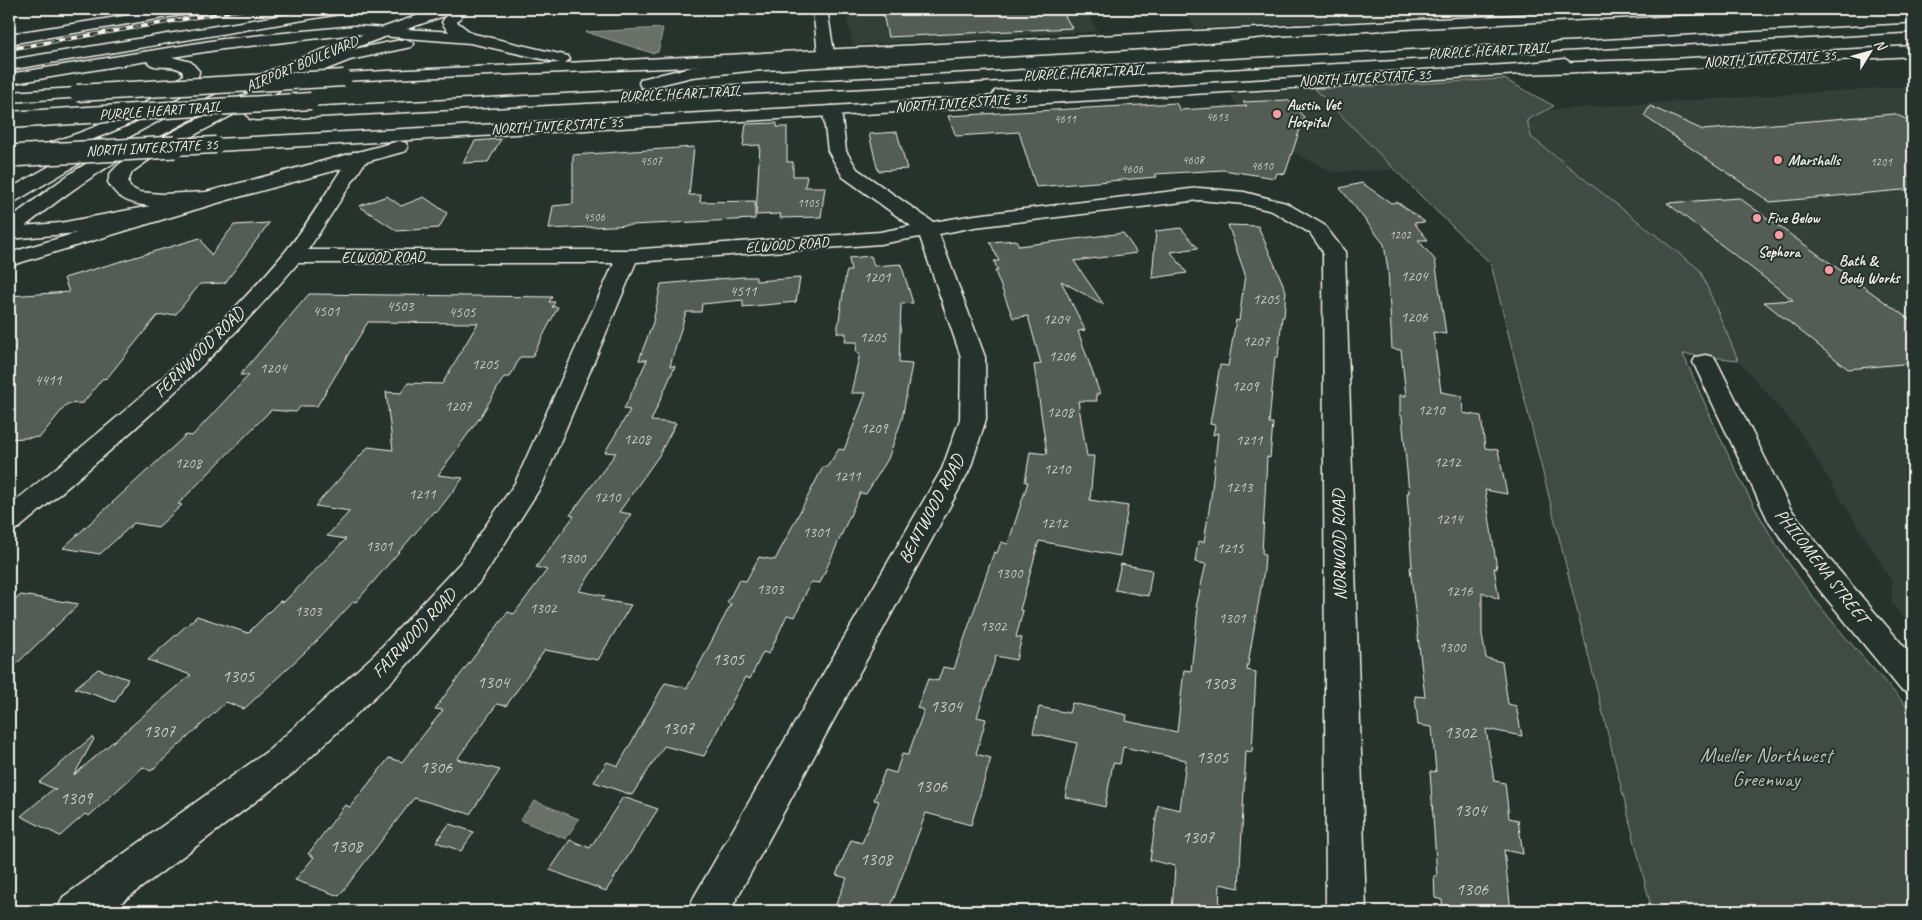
<svg xmlns="http://www.w3.org/2000/svg" width="1922" height="920" font-family="Caveat,sans-serif">
<style>
.built{fill:#333f39}
.green{fill:#414b45;stroke:#9a9e96}
.water{fill:#676f68;stroke:#9fa39b}
.building{fill:#525c55;stroke:#f4f1e8}
.lines{fill:none;stroke-linecap:round;stroke-linejoin:round}
.street-casing{stroke:#f4f1e8;stroke-width:3}
.secondary-casing{stroke:#f4f1e8;stroke-width:3}
.primary-casing{stroke:#f4f1e8;stroke-width:3}
.highway-casing{stroke:#f4f1e8;stroke-width:3}
.street{fill:#26332d;fill-rule:evenodd}
.secondary{fill:#26332d;fill-rule:evenodd}
.primary{fill:#26332d;fill-rule:evenodd}
.highway{fill:#26332d;fill-rule:evenodd}
.rail-casing{stroke:#f4f1e8;stroke-width:4}
.rail{stroke:#26332d;stroke-width:2.5;stroke-dasharray:7;stroke-linecap:butt}
.secondary-bridge-far1-casing{stroke:#f4f1e8;stroke-width:19;stroke-linecap:butt}
.secondary-bridge-casing{stroke:#f4f1e8;stroke-width:24;stroke-linecap:butt}
.highway-bridge-casing{stroke:#f4f1e8;stroke-width:19;stroke-linecap:butt}
.secondary-bridge-far1{stroke:#26332d;stroke-width:16}
.secondary-bridge{stroke:#26332d;stroke-width:21}
.highway-bridge{stroke:#26332d;stroke-width:16}
.poi-dot{fill:#ff9aa2;stroke:#26332d;stroke-width:2}
.labels{text-anchor:middle;dominant-baseline:central;stroke-width:4;stroke-linejoin:round;paint-order:stroke}
.far-number-label{font-size:12px;fill:#ccccc3}
.far-street-label{font-size:15px;fill:#f4f1e8;stroke:#26332d}
.far-poi-label{font-size:15px;font-weight:bold;fill:#f4f1e8;stroke:#26332d;text-anchor:start}
.number-label{font-size:15px;fill:#ccccc3}
.street-label{font-size:18px;fill:#f4f1e8;stroke:#26332d}
.near-number-label{font-size:18px;fill:#ccccc3}
.near-park-label{font-size:21px;fill:#bebfb7;stroke:#26332d}
</style>
<rect width="100%" height="100%" fill="#26332d"/>
<filter id="ink" filterUnits="userSpaceOnUse"><feTurbulence type="fractalNoise" baseFrequency=".02" numOctaves="2"/><feDisplacementMap in="SourceGraphic" scale="10" xChannelSelector="R" yChannelSelector="G"/><feConvolveMatrix kernelMatrix="1 2 1 2 8 2 1 2 1" color-interpolation-filters="sRGB"/></filter>
<g filter="url(#ink)">
<g class="built">
<path d="M845,9H1084L1098,31L853,45Z"/>
<path d="M1180,9H1580L1196,28Z"/>
<path d="M1913,86V628L1892,604V582L1800,432L1738,360L1700,270L1531,136L1527,120L1546,110Z"/>
<path d="M1315,89L1395,170L1332,172L1258,134L1230,95Z"/>
</g>
<path class="green" d="M1504,79L1554,106L1527,120L1531,137L1700,270L1738,360L1683,354C1714,424 1743,494 1785,558C1822,614 1868,663 1913,713V911H1652L1491,264L1423,198L1315,89Z"/>
<g class="water">
<path d="M663,28L658,52L652,53L586,32Z"/>
<path d="M535,801L579,819L566,839L520,820Z"/>
</g>
<g class="building">
<path d="M882,9H1061L1072,28L888,37Z"/>
<path d="M1288,100L1304,117L1285,174L1277,173L1275,178L1223,170L1155,174L1157,177L1036,187L1019,132L956,136L948,116L1176,103L1180,110L1247,106L1243,102Z"/>
<path d="M1650,106L1703,130L1894,114L1913,122V189L1770,202L1644,116Z"/>
<path d="M777,123V127H787V162H793V176H807L805,187H825L821,217L780,218L781,214L756,215L760,145L743,146L746,124Z"/>
<path d="M897,132L907,169L878,171L869,134Z"/>
<path d="M501,139L488,162L463,163L475,141Z"/>
<path d="M694,147L689,195H701L700,202L755,201V219L549,229L553,206L573,204V155Z"/>
<path d="M1362,183L1391,203L1397,202L1425,222L1414,223L1428,240H1418L1435,260L1446,334L1433,332L1441,392L1462,396L1463,413L1481,416L1485,448L1498,450L1507,494L1485,490L1497,569L1494,568L1499,599L1482,592V634L1486,658L1502,662L1508,704L1516,706L1522,736L1486,729L1494,781L1505,783L1509,818L1518,820L1523,854L1504,850L1511,911H1443L1442,900L1435,898L1434,876H1437L1430,771L1436,772L1432,727L1418,725L1415,696L1425,697L1410,567H1412L1407,493H1409L1402,416L1400,415V395L1406,396L1401,350L1392,349L1388,270L1384,244L1340,188Z"/>
<path d="M387,196L401,206L424,197L447,213L439,228L397,231L359,206Z"/>
<path d="M1739,198L1913,322V363L1848,369L1764,302L1793,300L1667,203Z"/>
<path d="M269,223L225,283L200,284L176,314L157,316L107,378L102,379L83,403L67,404L40,437L9,439V296L69,292L64,278L200,238L211,255L234,225Z"/>
<path d="M1228,225L1258,226L1286,291L1284,317H1282L1278,357H1275L1269,423H1273L1270,458L1267,457L1262,553L1265,554L1264,570L1247,670L1256,672L1252,752L1246,751L1239,888L1220,884L1219,911H1172L1175,866L1150,860L1158,805L1180,810L1186,760L1123,747L1120,764L1113,763L1105,807L1065,797L1077,743L1033,733L1039,707L1069,713L1072,703L1127,715L1126,721L1177,732L1184,670L1191,671L1198,608L1196,607L1206,564L1195,562L1198,541L1204,542L1211,497L1218,433L1213,435L1215,425L1210,424L1220,365L1228,366L1236,320L1239,321L1245,274Z"/>
<path d="M1181,228L1198,248L1171,252L1187,273L1152,278L1156,231Z"/>
<path d="M1123,233L1137,253L1074,261L1104,305L1061,281L1085,330L1078,331L1100,394H1096L1097,401H1078L1087,456H1094L1090,500L1128,506L1120,556L1039,541L1020,610L1023,611L1016,637L1022,638L1016,660L996,656L977,717L986,719L976,754L991,758L971,825L926,813L889,911H833L847,878L836,875L851,840L862,843L879,801L874,800L885,770L896,773L902,754L908,755L924,710L917,708L928,679L938,681L943,667L954,669L994,552L997,553L1001,542L1008,544L1028,482H1025L1030,452L1047,454L1034,365L1041,364L1028,316L1013,318L995,271H998L994,261H999L990,242L1016,240L1019,246Z"/>
<path d="M871,256L874,266L901,264L913,303L901,304L899,363L912,364L902,419L888,459L866,494L860,493L820,583L811,582L795,617L787,615L769,654L763,652L750,679L745,677L704,756L664,746L632,795L594,782L607,762L618,766L665,683L687,688L731,604L727,603L739,580L746,581L759,557L775,560L823,467H827L839,449L844,450L866,393H851L860,353H856L857,342H845L846,333H837L846,274L847,271H851L849,258Z"/>
<path d="M742,277H756V281L800,278L796,302L743,307V300L702,304L701,312H686L670,366H675L651,421L676,423L658,457L619,512L631,514L579,591L605,596L602,600L631,605L598,660L545,650L506,706L497,704L457,759L500,770L470,814L414,798L339,896L295,880L314,857L308,854L345,805L350,807L389,758L402,762L443,710L435,709L451,687L508,612L514,614L547,570L536,567L574,516L570,515L616,453L605,452L630,410L624,409L647,360H639L653,322L661,284Z"/>
<path d="M309,294L552,297L549,302H555L552,307H558L532,357H520L510,377H504L481,416L438,475L463,478L437,512L434,511L356,602L354,601L319,639L244,709L226,702L151,771L143,767L89,816L85,814L60,836L21,816L52,790H56L39,782L92,737L94,739L74,775L191,675L148,660L197,616L248,633L280,601L284,602L346,539L327,536L350,511L315,506L368,447L393,450L386,392L401,393L408,383L442,384L478,323L368,322L317,406H301L296,412L271,410L178,504L182,505L158,527L134,523L100,554L63,548L186,435L192,436L249,375H240Z"/>
<path d="M1121,564L1152,570L1148,596L1115,590Z"/>
<path d="M21,595L79,604L9,671V605Z"/>
<path d="M98,669L128,679L115,702L75,688Z"/>
<path d="M623,797L658,809L606,891L550,870L570,840L590,848Z"/>
<path d="M449,824L474,832L461,851L436,842Z"/>
</g>
<g class="lines">
<g class="street-casing">
<g id="street">
<path d="M168,9H200L193,13L9,44V34Z"/>
<path d="M813,9H827L834,53L832,56L826,58L818,53Z"/>
<path d="M832,106L838,107L841,111L846,151L857,169L933,222L975,215L1199,188L1244,192L1286,203L1324,225L1345,252L1366,911H1326L1323,252L1310,233L1272,211L1244,204L1199,200L975,227L939,234L985,357L986,419L970,469L730,911H688L694,897L942,469L960,419L961,357L920,237L880,244L636,262L542,485L482,579L398,675L295,772L110,911H57L63,897L269,750L374,655L460,563L515,483L614,263H298C214,362 118,446 19,528L9,531V506C106,428 205,348 285,252C311,221 330,185 353,152H367L369,156L308,250H628L880,232L911,226L843,177L828,151L823,111L826,107Z"/>
<path d="M1705,355L1714,357L1717,362L1790,508L1831,561L1913,657V694L1901,690L1809,577L1768,520L1693,362L1696,357Z"/>
</g>
</g>
<g class="secondary-casing">
<g id="secondary">
<path d="M1635,9H1714L1707,13L690,67L338,81L336,78L344,73L560,63L470,43L355,34L223,49L172,57L191,62L199,71C200,104 63,152 34,160L27,158L25,154L27,150C82,133 140,114 183,75V72C173,62 155,72 147,61L9,84V74L223,39L355,26L470,33L568,56L570,59L565,63Z"/>
<path d="M406,39L414,44L411,47L350,60L302,79L156,155L132,172L128,182L130,187L139,192L162,194L206,192L399,141L406,143L408,147L406,151L217,203L77,233L9,239V227L60,223L150,206C131,204 117,199 108,182L110,174L117,166L143,147L290,72L349,50Z"/>
<path d="M1913,46V56L1671,69L1520,74L832,116L216,151L210,149L207,145L210,141L216,139L832,106L1520,64L1671,59Z"/>
<path d="M77,88L83,89L85,93L83,97L9,102V92Z"/>
</g>
</g>
<g class="primary-casing">
<g id="primary">
<path d="M437,9H467L457,22L478,38L475,41C462,44 447,33 442,22L447,15C323,57 200,106 89,179C64,195 40,215 16,233L9,235V219C31,203 53,185 76,170C189,99 311,51 437,9Z"/>
<path d="M98,139L104,141L107,145L104,149L16,201L9,203V189Z"/>
<path d="M217,191L224,193L227,197L224,201L9,266V253Z"/>
</g>
</g>
<g class="highway-casing">
<g id="highway">
<path d="M320,9H352L345,13L9,70V60Z"/>
<path d="M1913,24V32L256,120L250,119L247,115L250,111L256,110Z"/>
<path d="M1297,26L1302,27L1304,30L1302,33L1172,47L749,71L692,77L647,88L641,87L639,83L641,79L692,67L749,61L1172,37Z"/>
<path d="M1565,59L1573,64L1571,67L1520,74L1512,69L1520,64Z"/>
<path d="M1001,90L1062,92L1068,93L1070,97L1068,101L1062,102L995,99L993,95L995,91Z"/>
</g>
</g>
<use href="#street" class="street"/>
<use href="#secondary" class="secondary"/>
<use href="#primary" class="primary"/>
<use href="#highway" class="highway"/>
<g class="rail-casing">
<path id="rail" d="M9,49L244,9"/>
</g>
<use href="#rail" class="rail"/>
<g class="secondary-bridge-far1-casing">
<g id="secondary-bridge-far1">
<path d="M77,93L344,78"/>
<path d="M151,148L216,145"/>
</g>
</g>
<g class="secondary-bridge-casing">
<path id="secondary-bridge" d="M9,156L175,147"/>
</g>
<g class="highway-bridge-casing">
<path id="highway-bridge" d="M9,120L311,101"/>
</g>
<use href="#secondary-bridge-far1" class="secondary-bridge-far1"/>
<use href="#secondary-bridge" class="secondary-bridge"/>
<use href="#highway-bridge" class="highway-bridge"/>
</g>
</g>
<g class="poi-dot">
<circle cx="1277" cy="114" r="5"/>
<circle cx="1778" cy="160" r="5"/>
<circle cx="1757" cy="218" r="5"/>
<circle cx="1779" cy="235" r="5"/>
<circle cx="1829" cy="270" r="5"/>
</g>
<g class="labels">
<g class="far-number-label">
<text x="1217" y="117">4613</text>
<text x="1065" y="119">4611</text>
<text x="1193" y="160">4608</text>
<text x="651" y="161">4507</text>
<text x="1881" y="162">1201</text>
<text x="1262" y="166">4610</text>
<text x="1132" y="169">4606</text>
<text x="808" y="203">1105</text>
<text x="594" y="217">4506</text>
<text x="1400" y="235">1202</text>
</g>
<g class="far-street-label">
<text transform="translate(1489 51) rotate(-3)">PURPLE HEART TRAIL</text>
<text transform="translate(1770 59) rotate(-3)">NORTH INTERSTATE 35</text>
<text transform="translate(302 64) rotate(-23)">AIRPORT BOULEVARD</text>
<text transform="translate(1084 73) rotate(-3)">PURPLE HEART TRAIL</text>
<text transform="translate(1365 78) rotate(-3)">NORTH INTERSTATE 35</text>
<text transform="translate(680 94) rotate(-3)">PURPLE HEART TRAIL</text>
<text transform="translate(961 103) rotate(-4)">NORTH INTERSTATE 35</text>
<text transform="translate(160 111) rotate(-4)">PURPLE HEART TRAIL</text>
<text transform="translate(557 126) rotate(-3)">NORTH INTERSTATE 35</text>
<text transform="translate(152 148) rotate(-3)">NORTH INTERSTATE 35</text>
<text transform="translate(787 245) rotate(-4)">ELWOOD ROAD</text>
<text x="383" y="257">ELWOOD ROAD</text>
</g>
<g class="far-poi-label">
<text x="1287" y="105">Austin Vet<tspan x="1287" dy="17">Hospital</tspan></text>
<text x="1788" y="160">Marshalls</text>
<text x="1767" y="218">Five Below</text>
<text x="1779" y="252" text-anchor="middle">Sephora</text>
<text x="1839" y="261">Bath &amp;<tspan x="1839" dy="17">Body Works</tspan></text>
</g>
<g class="number-label">
<text x="1414" y="276">1204</text>
<text x="877" y="277">1201</text>
<text x="743" y="291">4511</text>
<text x="1266" y="299">1205</text>
<text x="400" y="306">4503</text>
<text x="326" y="311">4501</text>
<text x="462" y="312">4505</text>
<text x="1414" y="317">1206</text>
<text x="1056" y="319">1204</text>
<text x="873" y="337">1205</text>
<text x="1256" y="341">1207</text>
<text x="1062" y="356">1206</text>
<text x="485" y="364">1205</text>
<text x="273" y="368">1204</text>
<text x="48" y="380">4411</text>
<text x="1245" y="386">1209</text>
<text x="458" y="406">1207</text>
<text x="1431" y="410">1210</text>
<text x="1060" y="412">1208</text>
<text x="874" y="428">1209</text>
<text x="637" y="439">1208</text>
<text x="1249" y="440">1211</text>
<text x="1447" y="462">1212</text>
<text x="188" y="463">1208</text>
<text x="1057" y="469">1210</text>
<text x="847" y="476">1211</text>
<text x="1239" y="487">1213</text>
<text x="422" y="494">1211</text>
<text x="607" y="497">1210</text>
<text x="1449" y="519">1214</text>
<text x="1054" y="523">1212</text>
<text x="816" y="532">1301</text>
<text x="379" y="546">1301</text>
<text x="1230" y="548">1215</text>
<text x="572" y="558">1300</text>
<text x="1009" y="573">1300</text>
<text x="770" y="589">1303</text>
<text x="1459" y="591">1216</text>
<text x="543" y="608">1302</text>
<text x="308" y="611">1303</text>
<text x="1232" y="618">1301</text>
<text x="993" y="626">1302</text>
<text x="1452" y="647">1300</text>
</g>
<g class="street-label">
<text transform="translate(199 352) rotate(-45)">FERNWOOD ROAD</text>
<text transform="translate(931 509) rotate(-62)">BENTWOOD ROAD</text>
<text transform="translate(1339 545) rotate(-91)">NORWOOD ROAD</text>
<text transform="translate(1822 566) rotate(52)">PHILOMENA STREET</text>
<text transform="translate(414 633) rotate(-47)">FAIRWOOD ROAD</text>
</g>
<g class="near-number-label">
<text x="728" y="659">1305</text>
<text x="238" y="676">1305</text>
<text x="493" y="682">1304</text>
<text x="1219" y="683">1303</text>
<text x="946" y="706">1304</text>
<text x="678" y="728">1307</text>
<text x="159" y="731">1307</text>
<text x="1460" y="732">1302</text>
<text x="1212" y="757">1305</text>
<text x="436" y="767">1306</text>
<text x="931" y="786">1306</text>
<text x="76" y="798">1309</text>
<text x="1470" y="810">1304</text>
<text x="1198" y="837">1307</text>
<text x="346" y="846">1308</text>
<text x="876" y="859">1308</text>
<text x="1472" y="889">1306</text>
</g>
<g class="near-park-label">
<text x="1766" y="755">Mueller Northwest<tspan x="1766" dy="24">Greenway</tspan></text>
</g>
</g>
<rect width="1922" height="920" fill="none" stroke="#26332d" stroke-width="30"/>
<rect x="15" y="15" width="1892" height="890" fill="none" stroke="#f4f1e8" stroke-width="2" filter="url(#ink)"/>
<g transform="translate(1870 52) rotate(53)" stroke="#26332d" stroke-width="4" paint-order="stroke">
<path d="M0-4L9 19L0 12L-9 19Z" fill="#f4f1e8"/>
<text y="-8" font-size="14" font-weight="bold" text-anchor="middle" fill="#f4f1e8">N</text>
</g>
</svg>
